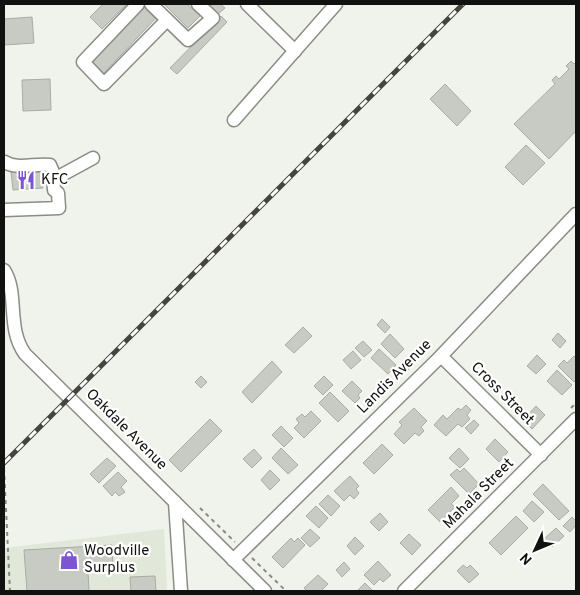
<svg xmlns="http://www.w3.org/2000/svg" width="580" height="595" font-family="Overpass,sans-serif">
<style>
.built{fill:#e1e8d9}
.building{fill:#c8cbc4;stroke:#a9aca4}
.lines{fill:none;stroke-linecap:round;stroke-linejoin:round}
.minor-casing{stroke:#898d85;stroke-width:15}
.path{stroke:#878983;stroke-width:2;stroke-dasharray:4 4;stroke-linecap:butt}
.minor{stroke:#fff;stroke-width:12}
.rail-casing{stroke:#444541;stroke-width:5}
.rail{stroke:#fff;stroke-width:3;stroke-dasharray:9;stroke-linecap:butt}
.labels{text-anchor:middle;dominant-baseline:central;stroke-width:4.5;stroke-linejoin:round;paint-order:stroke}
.poi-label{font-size:15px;fill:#11120f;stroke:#fff;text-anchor:start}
.street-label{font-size:15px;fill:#11120f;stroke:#fff}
</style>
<rect width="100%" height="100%" fill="#f0f3eb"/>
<path class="built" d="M164,529L167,591H4V548Z"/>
<g class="building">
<path d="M103,4H127L102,29L90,17Z"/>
<path d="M164,4H187L200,16L188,28Z"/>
<path d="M208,4H220L225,8L218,14Z"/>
<path d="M144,6L156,18L103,74L91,62Z"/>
<path d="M221,16L227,22L177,74L170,68Z"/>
<path d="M32,17L34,43L4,45V19Z"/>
<path d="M571,61L574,64L576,62V131L549,159L514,124L555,84L552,80L556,76L559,79L569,69L566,66Z"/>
<path d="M50,79L51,110L23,111L22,80Z"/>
<path d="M445,84L471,111L457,126L430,99Z"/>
<path d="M526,145L545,163L523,185L505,167Z"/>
<path d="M48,169L49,180H42L43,188L13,190L11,172Z"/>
<path d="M382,319L390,327L385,333L377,325Z"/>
<path d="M303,327L312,336L294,353L285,345Z"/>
<path d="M558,333L566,341L560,348L552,340Z"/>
<path d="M390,334L404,349L395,358L381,344Z"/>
<path d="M363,341L372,350L364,357L355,348Z"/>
<path d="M379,349L396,365L388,374L371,358Z"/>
<path d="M353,351L361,360L351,369L343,360Z"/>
<path d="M537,355L546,364L536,374L527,366Z"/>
<path d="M574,356L576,358V380L574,382L558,366L564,360L567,363Z"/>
<path d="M272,361L282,372L252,403L242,392Z"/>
<path d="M557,370L572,385L562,395L547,381Z"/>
<path d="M201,376L207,382L201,388L195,382Z"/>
<path d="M324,376L333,385L323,395L314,386Z"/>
<path d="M352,381L362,391L358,395L360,398L355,403L342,391Z"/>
<path d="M330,392L349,411L338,422L319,403Z"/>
<path d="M466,405L471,410L467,415L470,419L462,427L458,424L446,436L434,425L443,415L447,419L458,408L461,410Z"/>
<path d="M536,406L545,415L532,429L523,420Z"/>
<path d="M414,408L427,421L421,427L424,431L419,436L415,433L404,444L394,434L402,425L399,422Z"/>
<path d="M311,411L321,421L304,438L294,428L299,423L296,419L302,414L305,417Z"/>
<path d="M210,419L222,431L181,472L169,460Z"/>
<path d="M474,420L479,425L471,434L465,428Z"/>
<path d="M281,426L293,438L284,447L272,435Z"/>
<path d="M495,439L508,452L499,462L486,449Z"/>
<path d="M382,444L393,455L374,474L363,463Z"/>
<path d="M281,448L298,465L288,474L272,458Z"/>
<path d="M459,448L469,459L460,468L449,458Z"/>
<path d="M254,449L262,458L252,468L243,459Z"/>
<path d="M107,458L116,466L99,483L90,474Z"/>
<path d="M464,468L479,484L469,494L450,475L457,469L460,472Z"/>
<path d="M270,470L280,480L270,490L261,480Z"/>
<path d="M118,472L127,481L121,487L125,492L119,496L115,492L112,496L103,486Z"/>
<path d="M350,476L359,486L356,489L359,493L354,499L350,495L344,501L334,491Z"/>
<path d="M543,484L569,511L559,520L533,494Z"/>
<path d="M451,487L459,496L451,504L455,507L440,522L428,510Z"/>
<path d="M328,495L340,506L331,516L319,504Z"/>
<path d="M532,501L544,512L534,522L523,511Z"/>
<path d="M316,506L328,518L319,528L306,516Z"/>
<path d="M380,513L388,522L379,531L370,522Z"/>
<path d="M516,516L528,528L501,555L489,543Z"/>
<path d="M572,517L576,521V525L570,532L563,526Z"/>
<path d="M556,528L564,536L552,547L544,539Z"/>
<path d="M310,529L320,538L310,547L301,538Z"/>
<path d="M409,534L421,545L412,555L400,543Z"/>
<path d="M355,537L364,546L355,555L347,546Z"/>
<path d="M291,538L294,542L298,538L305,545L283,568L272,557Z"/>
<path d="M112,545L113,570L88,572L89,591H27L24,550Z"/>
<path d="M378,561L391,575L383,582L380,579L374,585L364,575Z"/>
<path d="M344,562L350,569L342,577L336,570Z"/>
<path d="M463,565L467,568L470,565L479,574L469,583L457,571Z"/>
<path d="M318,575L328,584L321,591H307L304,588Z"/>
<path d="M155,576L156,591H131L130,577Z"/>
<path d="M365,583L373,591H357Z"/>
</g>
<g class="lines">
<g class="minor-casing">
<g id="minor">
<path d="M138,4L83,62L104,84L167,20"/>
<path d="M151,4L188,40L213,18L198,4"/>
<path d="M247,4L295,51"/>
<path d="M234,120L336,4"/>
<path d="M60,176L93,158"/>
<path d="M4,210L59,208L58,193L54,190L53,172L50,165C35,163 17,170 5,162"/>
<path d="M4,270C19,293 6,328 25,354L265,591"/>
<path d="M441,356L541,455"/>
<path d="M175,502L181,591"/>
<path d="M233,560L441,356L576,214"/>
<path d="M404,591L576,419"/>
</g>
</g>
<g class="path">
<path d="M380,398L417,360"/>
<path d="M571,408L576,403"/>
<path d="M4,468L10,591"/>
<path d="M200,508L235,542"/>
<path d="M252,558L286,591"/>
</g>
<use href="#minor" class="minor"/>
<g class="rail-casing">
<path id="rail" d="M4,463L463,4"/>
</g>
<use href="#rail" class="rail"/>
</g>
<defs>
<g id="restaurant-bare" transform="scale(1.5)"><path d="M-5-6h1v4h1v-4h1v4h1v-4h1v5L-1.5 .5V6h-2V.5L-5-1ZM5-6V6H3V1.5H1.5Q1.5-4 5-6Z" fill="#7c56d0" stroke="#fff" stroke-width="2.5" paint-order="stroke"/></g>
<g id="shop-bare" transform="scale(1.5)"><path d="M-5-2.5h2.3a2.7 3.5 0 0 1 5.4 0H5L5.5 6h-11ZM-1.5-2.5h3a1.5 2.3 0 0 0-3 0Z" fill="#7c56d0" stroke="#fff" stroke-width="2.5" paint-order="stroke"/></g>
</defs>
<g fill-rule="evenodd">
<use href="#restaurant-bare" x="26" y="180"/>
<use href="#shop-bare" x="69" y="560"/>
</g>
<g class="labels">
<g class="poi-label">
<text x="41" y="180">KFC</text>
<text x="84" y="551">Woodville<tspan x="84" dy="17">Surplus</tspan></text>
</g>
<g class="street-label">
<text transform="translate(395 377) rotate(-45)">Landis Avenue</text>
<text transform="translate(502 394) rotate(45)">Cross Street</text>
<text transform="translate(126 430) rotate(45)">Oakdale Avenue</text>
<text transform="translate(479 494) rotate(-45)">Mahala Street</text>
</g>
</g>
<rect width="580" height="595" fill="none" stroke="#11120f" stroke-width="10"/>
<g transform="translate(535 550) rotate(226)" stroke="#ffffff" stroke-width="4" paint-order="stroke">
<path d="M0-4L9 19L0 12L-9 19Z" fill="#11120f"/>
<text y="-8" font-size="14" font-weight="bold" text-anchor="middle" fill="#11120f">N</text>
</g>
</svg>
